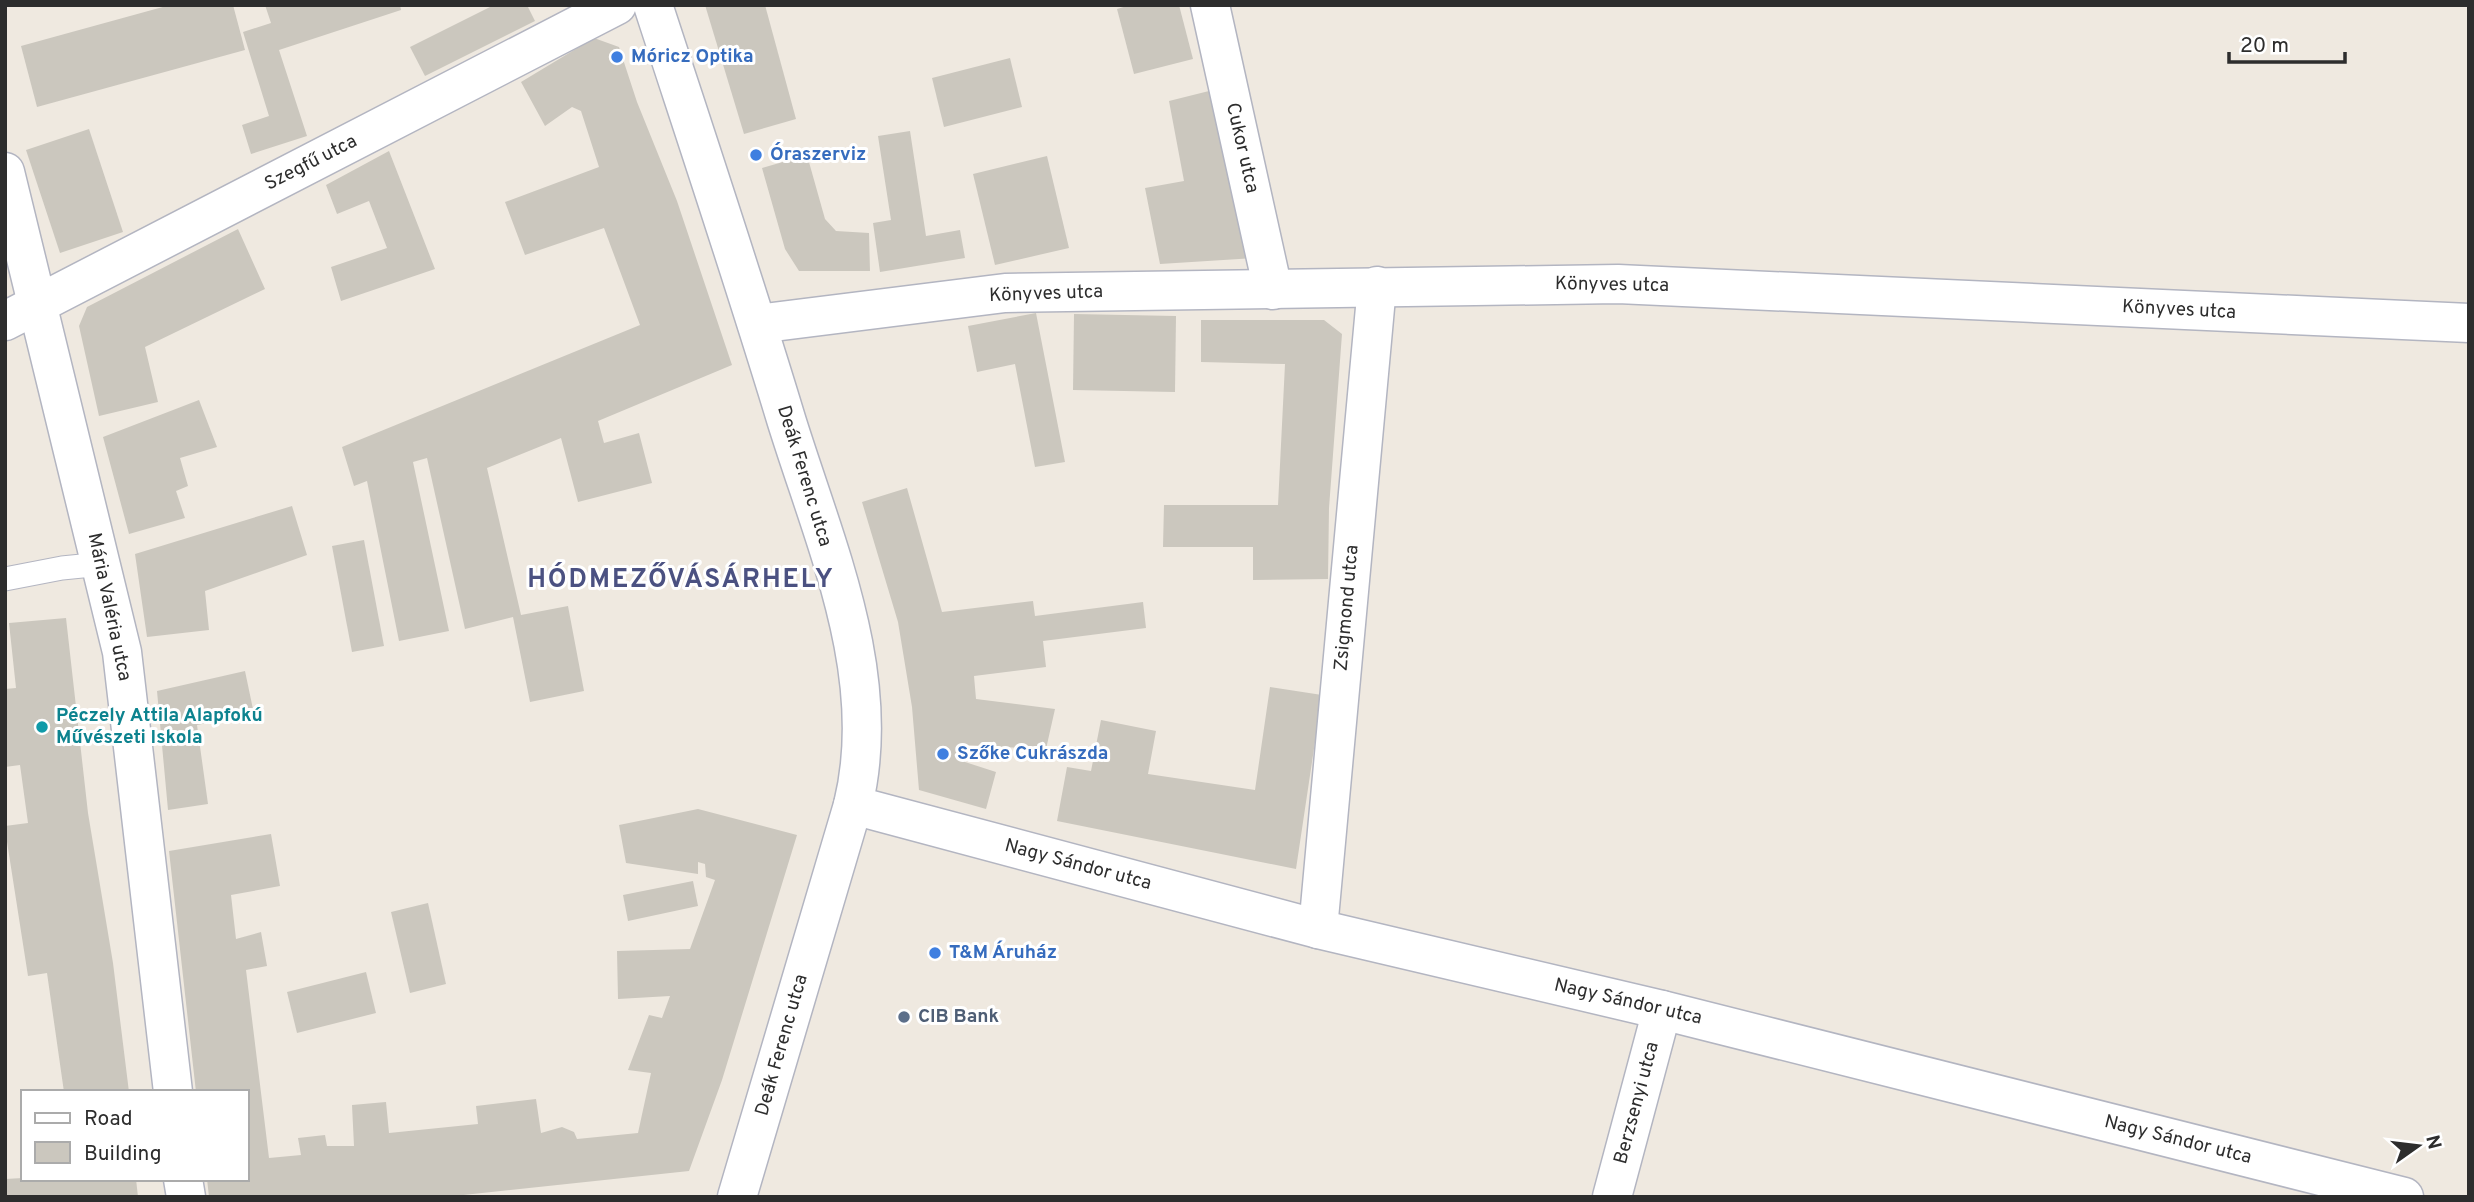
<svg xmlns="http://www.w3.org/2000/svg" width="2474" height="1202" font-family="Overpass,sans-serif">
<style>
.building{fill:#cbc7be}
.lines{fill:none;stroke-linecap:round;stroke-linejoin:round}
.lane-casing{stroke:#b3b5c1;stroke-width:25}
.street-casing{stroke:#b3b5c1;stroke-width:41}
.secondary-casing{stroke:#b3b5c1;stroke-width:41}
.lane{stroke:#fff;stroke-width:23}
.street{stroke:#fff;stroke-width:38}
.secondary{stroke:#fff;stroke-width:38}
.shop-dot{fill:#3f7fe0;stroke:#fff;stroke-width:2.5}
.culture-dot{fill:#0f9aa8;stroke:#fff;stroke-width:2.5}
.service-dot{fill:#5c6f8a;stroke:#fff;stroke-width:2.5}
.labels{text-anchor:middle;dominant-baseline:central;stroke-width:6;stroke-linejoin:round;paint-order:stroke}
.shop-label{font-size:19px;font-weight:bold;fill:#366cbe;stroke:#fff;text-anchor:start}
.street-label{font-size:19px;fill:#2d2d2d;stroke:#fff}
.culture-label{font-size:19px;font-weight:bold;fill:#0d838f;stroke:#fff;text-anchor:start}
.service-label{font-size:19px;font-weight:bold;fill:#4e5e75;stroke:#fff;text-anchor:start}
.district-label{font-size:26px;font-weight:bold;letter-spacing:2px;fill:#4b5181;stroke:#fff}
</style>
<rect width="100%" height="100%" fill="#efe9e0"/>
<g class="building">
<path d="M170,5H233L245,50L37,107L21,46Z"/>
<path d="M265,5H400L401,10L279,50L307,136L251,154L242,125L269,116L243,32L271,23Z"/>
<path d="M494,5H527L535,21L425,76L410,47Z"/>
<path d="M705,5H765L796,119L744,134Z"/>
<path d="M1130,5H1179L1193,59L1134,74L1117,9Z"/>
<path d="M594,38L619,47L637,102L677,201L732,365L598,421L604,443L639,433L652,483L578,502L561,438L487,468L521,615L568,606L584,691L530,702L513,617L465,629L427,458L413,462L449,631L399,641L367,481L354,486L342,447L640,325L604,228L525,255L505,202L599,167L581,111L572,107L545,126L521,82Z"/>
<path d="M1010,58L1022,107L944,127L932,78Z"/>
<path d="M1217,89L1255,258L1160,264L1145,188L1184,181L1169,101Z"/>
<path d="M89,129L123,232L60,253L26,150Z"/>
<path d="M910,131L926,236L960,230L965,258L880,272L873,223L891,220L878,136Z"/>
<path d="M389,151L435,269L341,301L331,267L387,248L369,201L337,214L326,185Z"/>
<path d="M807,155L825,219L836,231L869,233L870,271H799L785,249L762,168Z"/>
<path d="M1047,156L1069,248L995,265L973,174Z"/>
<path d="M238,229L265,289L145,347L158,402L99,416L79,326L87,307Z"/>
<path d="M1036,313L1065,462L1035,467L1015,364L977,372L968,326Z"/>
<path d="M1074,314L1176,316L1175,392L1073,390Z"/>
<path d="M1201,320H1324L1342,334L1329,508L1328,579L1253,580V547H1163L1164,505H1278L1285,364L1201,362Z"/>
<path d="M199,400L217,447L180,458L188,486L176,491L185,518L129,534L103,437Z"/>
<path d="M907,488L942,612L1033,601L1035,616L1143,602L1146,628L1043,641L1046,667L974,676L976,699L1055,709L1046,749L963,745L965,762L996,772L986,809L919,790L912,707L898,622L862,502Z"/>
<path d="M292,506L307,555L205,591L209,630L147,637L135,554Z"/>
<path d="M364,540L384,646L352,652L332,546Z"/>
<path d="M66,618L88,813L113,963L129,1092H64L47,973L28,976L5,829V826L28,823L20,765L5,767V689L16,688L9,623Z"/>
<path d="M245,671L254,714L197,725L208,804L168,810L157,691Z"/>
<path d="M1270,687L1322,695L1296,869L1057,821L1067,767L1091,771L1101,720L1156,731L1148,774L1255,790Z"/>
<path d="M698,809L797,835L722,1080L689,1171L445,1197H209L207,1179H247V1092H196L169,851L271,834L280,886L231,895L236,939L261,932L267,966L246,970L269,1158L301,1155L298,1138L325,1135L327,1146H354L352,1105L386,1102L389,1133L478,1124L476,1106L536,1099L541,1133L562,1127L574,1132L577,1139L638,1133L651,1073L628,1070L649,1015L662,1018L670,996L618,999L617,951L690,949L715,880L706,877L705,864L698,862V874L626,863L619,825Z"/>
<path d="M693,881L698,906L628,921L623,895Z"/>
<path d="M428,903L446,984L410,993L391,912Z"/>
<path d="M366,972L376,1013L297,1033L287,992Z"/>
<path d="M23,1178L136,1179L138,1197H5V1179Z"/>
</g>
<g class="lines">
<g class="lane-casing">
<path id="lane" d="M5,579L62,568L102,564"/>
</g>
<g class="street-casing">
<g id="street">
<path d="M1210,5L1273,290"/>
<path d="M5,172L122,652L173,1092"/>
<path d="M5,321L617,5"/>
<path d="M757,324L1005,293L1618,284L2469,323"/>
<path d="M853,805L1318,929L1662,1010L2404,1197"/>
<path d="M1318,929L1377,286"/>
<path d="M183,1179L186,1197"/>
<path d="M1612,1197L1662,1010"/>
</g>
</g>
<g class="secondary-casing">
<path id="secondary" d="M653,5C698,143 744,280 786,419C824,542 885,675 853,805L737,1197"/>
</g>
<use href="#lane" class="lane"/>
<use href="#street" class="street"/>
<use href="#secondary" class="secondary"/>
</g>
<g class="shop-dot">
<circle cx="617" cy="57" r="7"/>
<circle cx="756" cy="155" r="7"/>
<circle cx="943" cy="754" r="7"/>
<circle cx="935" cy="953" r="7"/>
</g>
<circle class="culture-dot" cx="42" cy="727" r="7"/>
<circle class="service-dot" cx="904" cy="1017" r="7"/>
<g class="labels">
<g class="shop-label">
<text x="631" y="57">Móricz Optika</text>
<text x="770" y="155">Óraszerviz</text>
<text x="957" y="754">Szőke Cukrászda</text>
<text x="949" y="953">T&amp;M Áruház</text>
</g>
<g class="street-label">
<text transform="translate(1242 148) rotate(77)">Cukor utca</text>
<text transform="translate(311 163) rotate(-27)">Szegfű utca</text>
<text transform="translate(1612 285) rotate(1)">Könyves utca</text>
<text transform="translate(1046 294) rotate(-2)">Könyves utca</text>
<text transform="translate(2179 310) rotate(3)">Könyves utca</text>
<text transform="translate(804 476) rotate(73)">Deák Ferenc utca</text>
<text transform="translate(109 607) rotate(78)">Mária Valéria utca</text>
<text transform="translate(1347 608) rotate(-85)">Zsigmond utca</text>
<text transform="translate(1078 865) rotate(15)">Nagy Sándor utca</text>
<text transform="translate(1628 1002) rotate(13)">Nagy Sándor utca</text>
<text transform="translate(782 1045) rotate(-74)">Deák Ferenc utca</text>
<text transform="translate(1637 1103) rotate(-75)">Berzsenyi utca</text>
<text transform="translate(2178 1140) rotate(14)">Nagy Sándor utca</text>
</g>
<g class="culture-label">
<text x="56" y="716">Péczely Attila Alapfokú<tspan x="56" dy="22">Művészeti Iskola</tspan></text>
</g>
<g class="service-label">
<text x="918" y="1017">CIB Bank</text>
</g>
<g class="district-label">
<text x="681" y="580">HÓDMEZŐVÁSÁRHELY</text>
</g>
</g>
<rect width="2474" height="1202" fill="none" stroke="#2d2d2d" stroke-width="14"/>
<rect x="21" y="1090" width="228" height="91" fill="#ffffff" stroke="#ababab" stroke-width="2"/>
<rect x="35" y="1113" width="35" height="10" fill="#ffffff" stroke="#ababab" stroke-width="2"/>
<text x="84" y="1125" font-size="21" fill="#2d2d2d">Road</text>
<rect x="35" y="1142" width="35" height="21" fill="#cbc7be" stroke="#ababab" stroke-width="2"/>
<text x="84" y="1160" font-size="21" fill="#2d2d2d">Building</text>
<g transform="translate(2418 1146) rotate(76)" stroke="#ffffff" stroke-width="5" paint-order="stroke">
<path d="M0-5L12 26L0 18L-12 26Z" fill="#2d2d2d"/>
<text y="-10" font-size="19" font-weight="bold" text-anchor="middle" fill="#2d2d2d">N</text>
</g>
<path d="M2229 52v10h116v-10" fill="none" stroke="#2d2d2d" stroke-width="3.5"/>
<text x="2240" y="52" font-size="21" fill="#2d2d2d" stroke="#ffffff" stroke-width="5" paint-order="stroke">20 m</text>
</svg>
